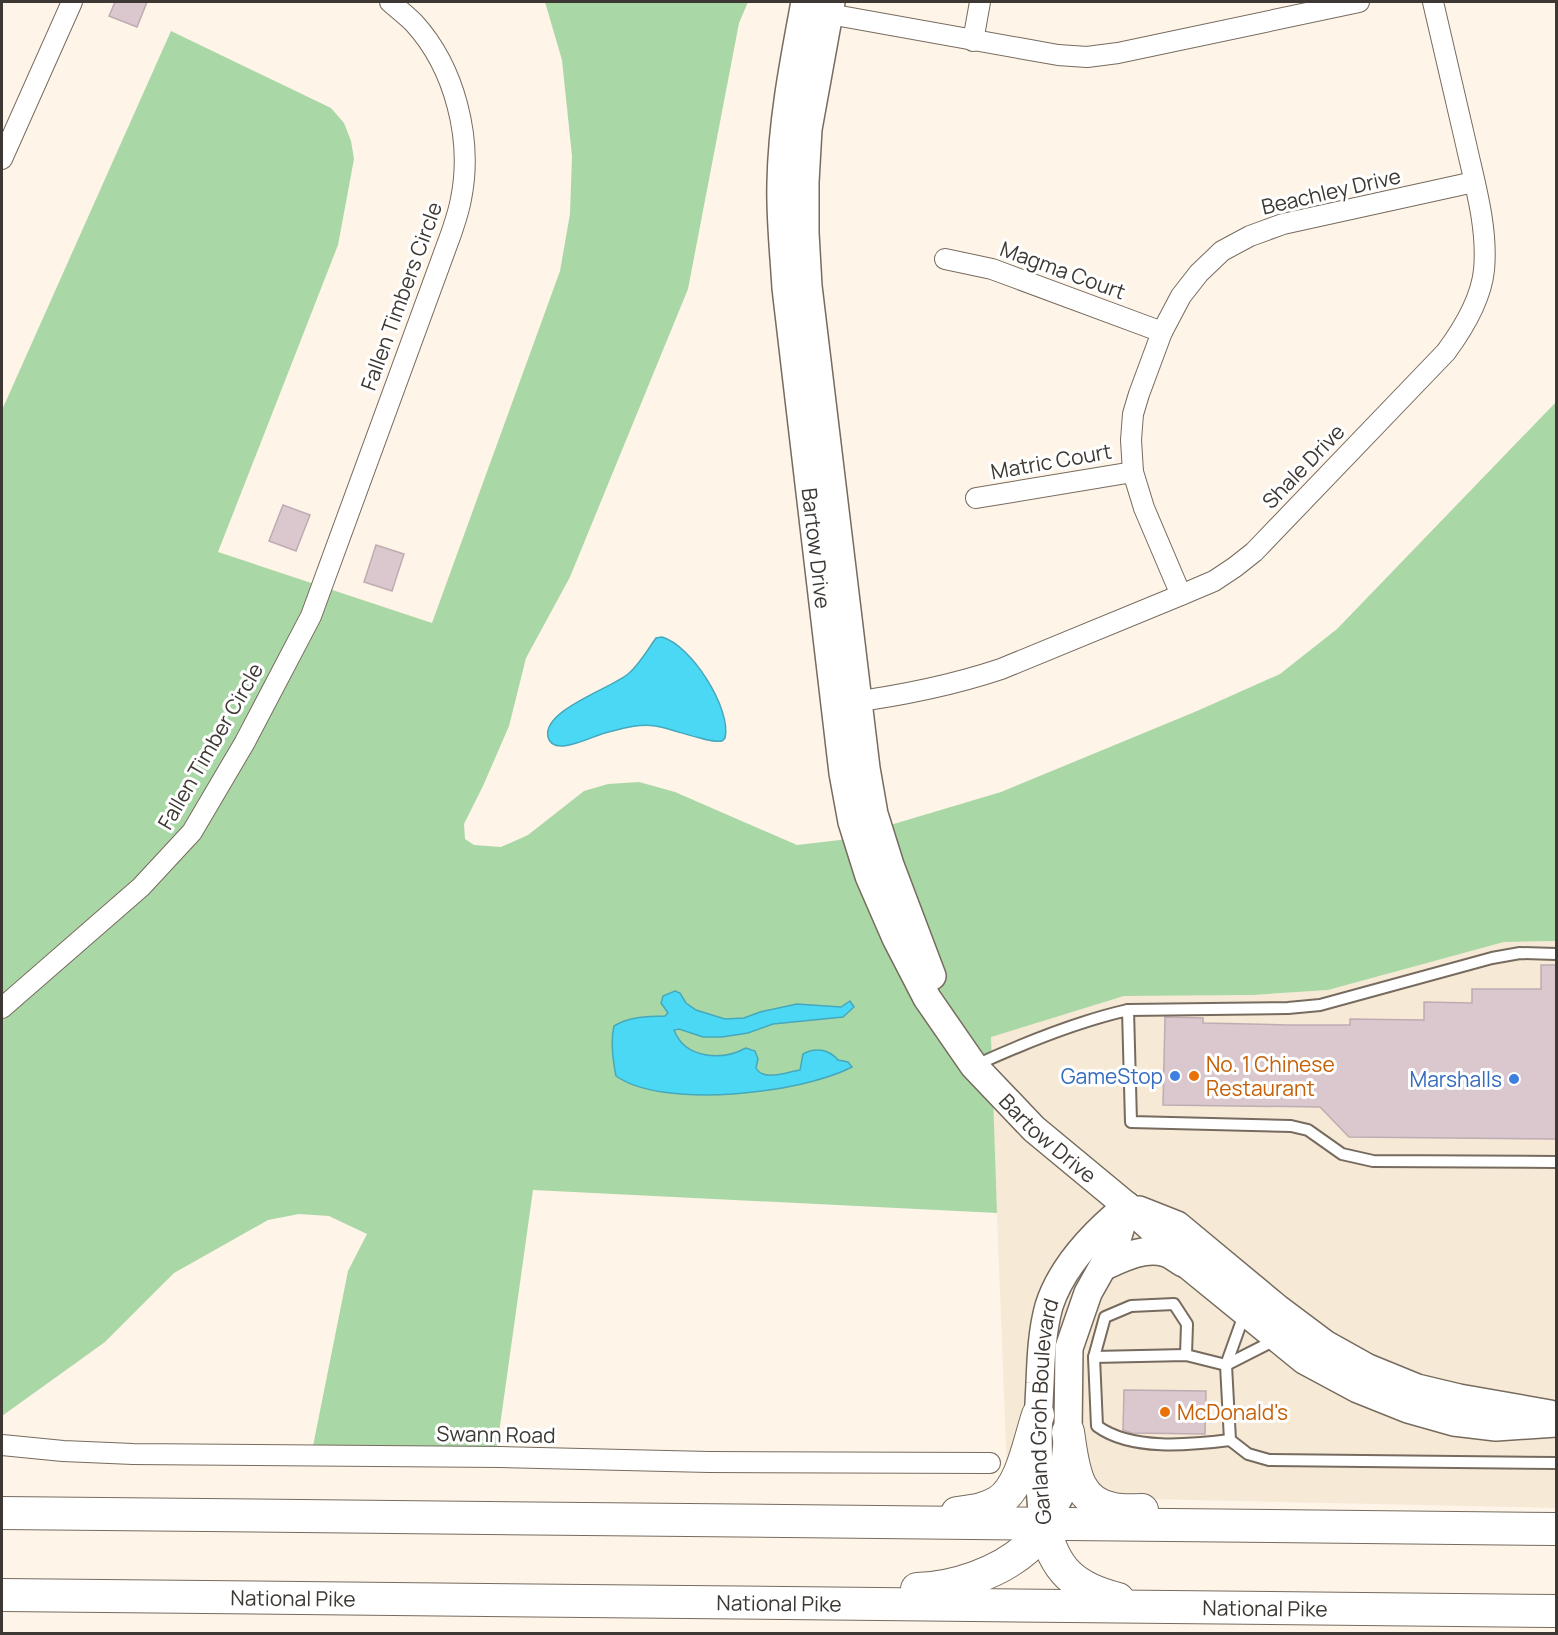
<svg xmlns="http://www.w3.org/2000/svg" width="1558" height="1635" font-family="Manrope,sans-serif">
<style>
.commercial{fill:#f6ead6}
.green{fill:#aad7a6}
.water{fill:#4ad8f4;stroke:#46a8ba;stroke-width:1.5}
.building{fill:#dbc7ce;stroke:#bfacb2;stroke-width:1.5}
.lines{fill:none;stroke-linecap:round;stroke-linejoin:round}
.lane-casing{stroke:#766b5e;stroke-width:14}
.street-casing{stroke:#766b5e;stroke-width:22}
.secondary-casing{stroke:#766b5e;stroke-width:30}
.primary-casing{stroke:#766b5e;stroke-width:34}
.lane{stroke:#fff;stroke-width:10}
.street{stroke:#fff;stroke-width:20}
.secondary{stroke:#fff;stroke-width:27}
.primary{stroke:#fff;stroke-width:32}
.shop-dot{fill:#3f7fe0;stroke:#fff;stroke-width:2}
.food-dot{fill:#e8710a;stroke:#fff;stroke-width:2}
.labels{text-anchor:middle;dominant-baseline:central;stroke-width:6;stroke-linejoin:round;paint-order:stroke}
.street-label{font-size:21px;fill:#3d3833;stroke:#fff}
.food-label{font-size:21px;fill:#c56008;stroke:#fff;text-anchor:start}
.shop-label{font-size:21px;fill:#366cbe;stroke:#fff;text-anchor:end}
</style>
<rect width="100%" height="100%" fill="#fef4e8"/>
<path class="commercial" d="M1556,941V1508L1008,1496L990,1037L1124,996L1253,995L1328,990L1504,942Z"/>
<path class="green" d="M545,2H748L739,23L688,289L570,577L526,658L509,726L483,786L464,824L465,839L474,845L501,847L528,835L584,791L608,784L639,782L675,792L797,845L840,840L1001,792L1197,711L1280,674L1337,629L1556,402V941L1504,942L1328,990L1253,995L1124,996L991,1037L997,1213L533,1190L497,1447L313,1446L348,1271L367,1234L329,1216L299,1214L268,1220L174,1273L105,1342L2,1416V410L171,31L331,108L344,123L351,141L354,159L338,245L218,552L432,623L560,271L570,214L572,156L562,60Z"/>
<g class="water">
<path d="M662,637C691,645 732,709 725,738L722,741C710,744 671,728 655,726C640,723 621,729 605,733C592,736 553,758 548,737C542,710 612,688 628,674C639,665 648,649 656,638Z"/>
<path d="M675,991L680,993L686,1003L696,1010L725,1019L744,1018L760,1012L797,1004L841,1007L850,1001L854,1007L843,1017L773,1024L748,1033L722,1037H703L679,1029L674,1030C685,1059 722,1061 746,1048L755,1051L758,1059L756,1068C764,1082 787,1072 800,1070L803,1054C815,1047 829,1049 838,1060L848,1062L852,1067C802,1093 664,1110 616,1076C613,1061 610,1042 614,1026C630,1016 647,1017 665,1016L668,1013L661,1003L663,996Z"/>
</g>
<g class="building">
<path d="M115,2H147L137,27L109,16Z"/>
<path d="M283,505L310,515L296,551L269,541Z"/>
<path d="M376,545L404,554L392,591L364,582Z"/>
<path d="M1541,965H1557V1139L1349,1137L1320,1107L1163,1105L1165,1017L1203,1018V1023L1289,1025H1350V1019L1424,1020V1002L1472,1003V989H1541Z"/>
<path d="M1124,1390L1206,1391L1205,1434L1132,1433L1123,1430Z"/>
</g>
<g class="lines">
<g class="lane-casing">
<g id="lane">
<path d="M1128,1010L1288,1008L1320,1005L1492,958L1520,953L1556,954"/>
<path d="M974,1066C1024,1043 1075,1022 1128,1010L1131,1122L1291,1126L1308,1130L1342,1154L1373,1161L1556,1162"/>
<path d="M1245,1312L1226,1365L1230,1440L1248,1454L1269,1460L1556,1463"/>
<path d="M1186,1355L1187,1324L1174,1304L1131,1306L1105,1317L1094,1357L1097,1426C1131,1451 1190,1445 1230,1440"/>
<path d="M1094,1357L1186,1355L1226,1365L1275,1340"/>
</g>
</g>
<g class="street-casing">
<g id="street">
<path d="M818,12L1058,55L1087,57L1118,53L1359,2"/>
<path d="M973,41L980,2"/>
<path d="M2,159L72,2"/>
<path d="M945,259L992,269L1162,332"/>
<path d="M976,498L1133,472"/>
<path d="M1181,595L1144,508L1133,472L1131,440L1133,414L1139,394L1162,332L1181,296L1199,273L1222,251L1250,236L1283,224L1474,182"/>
<path d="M846,703C899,696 950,686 1001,669L1181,595L1214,581L1235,567L1254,552L1446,352C1463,329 1481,300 1484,270C1488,228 1475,185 1466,144C1455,97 1444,49 1433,2"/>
<path d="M2,1008L141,887L192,832L245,742L311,616L451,234C455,222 459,211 461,199C473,139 455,68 414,23C406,15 398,9 390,2"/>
<path d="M2,1445L63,1451L133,1454L500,1457L709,1462L990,1463"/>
</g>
</g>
<g class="secondary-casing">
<g id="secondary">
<path id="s1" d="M805,2C794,61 782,122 781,183C780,218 784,253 786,288L843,773L852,822L869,876L896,938L927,998L974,1066L1034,1129L1127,1206L1162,1238L1190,1267L1304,1360L1358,1389L1408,1409L1454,1422L1496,1427L1556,1423"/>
<path d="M831,2L808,129L805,182V233L808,286L866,768L874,814L890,865L932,976"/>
<path d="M1139,1210L1177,1225L1277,1308L1325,1344L1368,1368L1417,1388L1459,1398L1550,1414"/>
<path d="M1103,1267C1122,1258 1145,1246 1166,1253C1172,1255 1178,1260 1183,1263"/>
<path id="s2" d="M1044,1525C1037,1478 1037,1431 1040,1383C1041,1358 1042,1331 1049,1306C1062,1265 1095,1232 1127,1206"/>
<path d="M1044,1525L1062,1492L1068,1432L1069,1348L1088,1293L1116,1243L1127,1206"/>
</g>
</g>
<g class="primary-casing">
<g id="primary">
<path d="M1068,1432C1073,1463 1074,1503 1114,1509C1123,1511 1133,1510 1142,1510"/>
<path d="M2,1513L1556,1529"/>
<path d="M957,1513C971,1511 985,1510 998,1502C1022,1487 1029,1441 1038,1415"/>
<path d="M1044,1525C1054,1570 1074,1588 1118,1599"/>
<path d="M917,1589C954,1588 999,1573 1027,1548C1034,1542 1039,1532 1044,1525"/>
<path id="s3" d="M2,1595L1556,1611"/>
</g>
</g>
<use href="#lane" class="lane"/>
<use href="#street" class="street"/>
<use href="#secondary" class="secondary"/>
<use href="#primary" class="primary"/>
</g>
<g class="shop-dot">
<circle cx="1175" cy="1076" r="6"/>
<circle cx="1514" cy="1079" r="6"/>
</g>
<g class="food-dot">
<circle cx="1194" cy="1076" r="6"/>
<circle cx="1165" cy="1412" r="6"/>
</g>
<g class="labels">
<g class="street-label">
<text transform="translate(1331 191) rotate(-13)">Beachley Drive</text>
<text transform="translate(1063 270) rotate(20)">Magma Court</text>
<text transform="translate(401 296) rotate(-70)">Fallen Timbers Circle</text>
<text transform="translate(1051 461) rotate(-10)">Matric Court</text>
<text transform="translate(1303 466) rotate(-46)">Shale Drive</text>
<text stroke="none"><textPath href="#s1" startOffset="550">Bartow Drive</textPath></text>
<text transform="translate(210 746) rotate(-60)">Fallen Timber Circle</text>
<text stroke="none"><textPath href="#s1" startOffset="1204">Bartow Drive</textPath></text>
<text stroke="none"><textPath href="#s2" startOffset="114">Garland Groh Boulevard</textPath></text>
<text transform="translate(496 1434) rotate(1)">Swann Road</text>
<text stroke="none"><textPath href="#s3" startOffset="291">National Pike</textPath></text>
<text stroke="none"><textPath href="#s3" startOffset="777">National Pike</textPath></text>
<text stroke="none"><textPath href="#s3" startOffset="1263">National Pike</textPath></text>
</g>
<g class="food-label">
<text x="1206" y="1064">No. 1 Chinese<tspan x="1206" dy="24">Restaurant</tspan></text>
<text x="1177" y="1412">McDonald's</text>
</g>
<g class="shop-label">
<text x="1163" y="1076">GameStop</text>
<text x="1502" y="1079">Marshalls</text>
</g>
</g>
<rect width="1558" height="1635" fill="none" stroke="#3d3833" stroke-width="6"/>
</svg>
